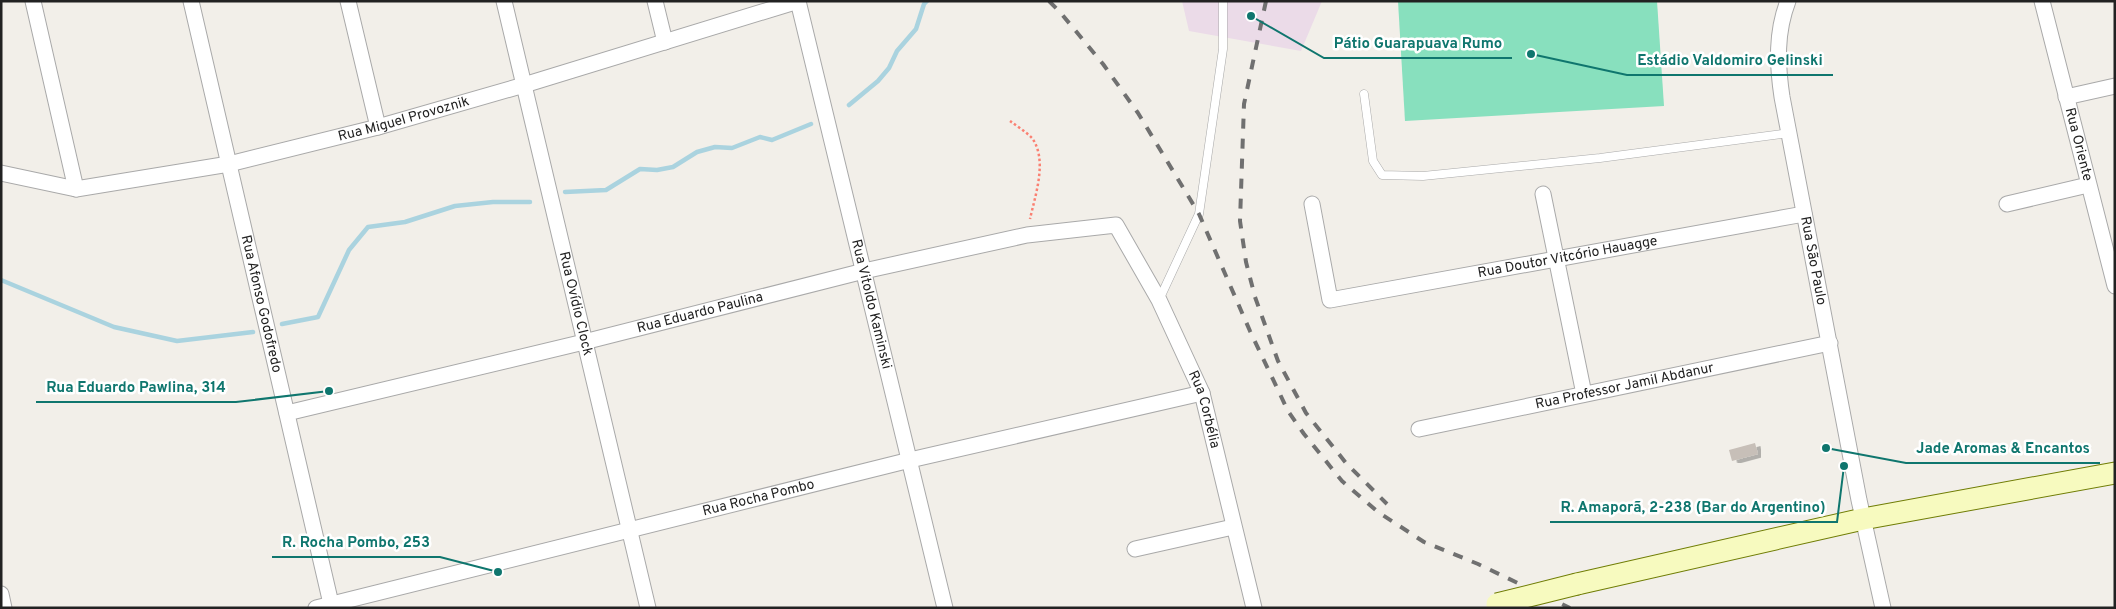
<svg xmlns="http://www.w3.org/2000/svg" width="2116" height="609" font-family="Overpass,sans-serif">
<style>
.industrial{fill:#ebdbe8}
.pitch{fill:#88e0be}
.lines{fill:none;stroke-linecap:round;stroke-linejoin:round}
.stream{stroke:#aad3df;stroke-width:4.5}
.building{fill:#c7bfb8;filter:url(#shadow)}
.lane-casing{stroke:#a9a9a9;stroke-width:9}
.street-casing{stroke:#a9a9a9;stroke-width:17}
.secondary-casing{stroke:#707d05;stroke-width:23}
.path{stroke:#fa8072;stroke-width:2.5;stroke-dasharray:2.5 2.5;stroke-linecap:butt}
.lane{stroke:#fff;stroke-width:8}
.street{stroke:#fff;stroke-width:15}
.secondary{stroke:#f7fabf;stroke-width:21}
.rail{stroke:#707070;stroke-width:4;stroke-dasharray:10 10;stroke-linecap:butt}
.secondary-bridge-casing{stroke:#707d05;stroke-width:23;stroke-linecap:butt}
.secondary-bridge{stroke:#f7fabf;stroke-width:21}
.labels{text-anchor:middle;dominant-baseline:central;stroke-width:5;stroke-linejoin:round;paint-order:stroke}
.street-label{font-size:14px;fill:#222;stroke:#fff}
.leader{fill:none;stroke:#0f766e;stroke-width:2}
.callout-dot{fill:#0f766e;stroke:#fff;stroke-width:2}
.callout-label{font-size:15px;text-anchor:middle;font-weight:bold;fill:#0f766e;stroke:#fff;stroke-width:5;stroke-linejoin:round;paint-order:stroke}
</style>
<defs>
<filter id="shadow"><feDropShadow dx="5.5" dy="3" stdDeviation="0" flood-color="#0004"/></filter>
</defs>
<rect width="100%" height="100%" fill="#f2efe9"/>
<path class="industrial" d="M1182,1H1322L1301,51L1189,31Z"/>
<path class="pitch" d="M1398,1H1657L1664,106L1405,121Z"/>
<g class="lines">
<g class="stream">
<path d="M849,105L878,81L889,68L897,51L916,29L924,4L927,1"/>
<path d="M565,192L606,190L640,169L657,170L673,167L697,152L715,147L732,148L760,137L772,140L811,124"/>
<path d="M1,280L114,327L177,341L253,332"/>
<path d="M282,324L318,317L349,250L368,227L405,222L455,206L493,202H530"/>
</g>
</g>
<path class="building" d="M1755,443L1758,454L1732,461L1729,450Z"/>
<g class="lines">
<g class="lane-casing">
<g id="lane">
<path d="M1364,94L1373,161L1382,175L1423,176L1600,158L1790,133"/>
<path d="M1159,300L1199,214L1223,49V1"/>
</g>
</g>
<g class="street-casing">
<g id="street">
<path d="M33,1L76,189"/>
<path id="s1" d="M191,1L332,608"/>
<path d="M348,1L378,127"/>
<path id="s2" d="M504,1L648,608"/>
<path d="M655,1L665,42"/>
<path id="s3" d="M798,1L945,608"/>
<path id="s4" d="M1788,1C1776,32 1777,64 1782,97L1859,500L1883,608"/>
<path id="s5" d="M2042,1L2115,286"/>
<path d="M2066,97L2115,86"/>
<path id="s6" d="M1,173L76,189L229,164L378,127L524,85L798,1"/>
<path d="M1543,194L1584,394"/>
<path id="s7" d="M1312,204L1330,300L1804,214"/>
<path d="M2007,204L2088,185"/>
<path id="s8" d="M287,413L584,342L864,271L1027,235L1116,225L1159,300L1202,393L1254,608"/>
<path id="s9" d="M1419,429L1830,343"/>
<path d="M1135,549L1233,527"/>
<path d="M1,594L4,608"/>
<path id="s10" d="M316,608L910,460L1202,393"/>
</g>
</g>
<g class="secondary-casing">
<path id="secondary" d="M1577,584L1863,519L2115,473"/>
</g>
<path class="path" d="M1010,121C1017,126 1026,132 1032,138C1048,160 1035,196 1030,219"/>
<use href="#lane" class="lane"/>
<use href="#street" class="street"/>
<use href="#secondary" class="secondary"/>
<g class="rail">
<path d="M1049,1L1060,12L1103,64L1138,113L1199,214L1250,331L1288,411L1304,434L1342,481L1378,512L1424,542L1478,564L1570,608"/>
<path d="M1266,1L1244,104L1240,221L1246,262L1255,297L1278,361L1306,413L1346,463L1387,504"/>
</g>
<g class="secondary-bridge-casing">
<path id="secondary-bridge" d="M1497,604L1577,584"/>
</g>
<use href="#secondary-bridge" class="secondary-bridge"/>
</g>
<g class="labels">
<g class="street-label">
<text stroke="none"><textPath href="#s6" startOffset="412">Rua Miguel Provoznik</textPath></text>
<text stroke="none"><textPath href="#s5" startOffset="148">Rua Oriente</textPath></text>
<text stroke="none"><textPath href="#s7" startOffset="339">Rua Doutor Vitcório Hauagge</textPath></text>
<text stroke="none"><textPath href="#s4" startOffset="264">Rua São Paulo</textPath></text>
<text stroke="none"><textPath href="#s1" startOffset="311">Rua Afonso Godofredo</textPath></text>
<text stroke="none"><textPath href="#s3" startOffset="312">Rua Vitoldo Kaminski</textPath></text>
<text stroke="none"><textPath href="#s2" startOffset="311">Rua Ovídio Clock</textPath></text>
<text stroke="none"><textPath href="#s8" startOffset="425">Rua Eduardo Paulina</textPath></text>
<text stroke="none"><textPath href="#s9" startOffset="210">Rua Professor Jamil Abdanur</textPath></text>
<text stroke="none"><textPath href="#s8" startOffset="1056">Rua Corbélia</textPath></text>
<text stroke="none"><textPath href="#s10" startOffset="456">Rua Rocha Pombo</textPath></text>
</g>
</g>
<path class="leader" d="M1251 16L1324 58H1512M1531 54L1627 75H1833M329 391L236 402H36M1826 448L1906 463H2100M1844 466L1837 522H1550M498 572L440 557H272"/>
<g class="callout-dot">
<circle cx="1251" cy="16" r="5"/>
<circle cx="1531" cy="54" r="5"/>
<circle cx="329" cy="391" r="5"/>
<circle cx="1826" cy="448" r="5"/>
<circle cx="1844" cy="466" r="5"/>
<circle cx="498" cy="572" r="5"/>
</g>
<g class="callout-label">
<text x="1418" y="48">Pátio Guarapuava Rumo</text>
<text x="1730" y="65">Estádio Valdomiro Gelinski</text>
<text x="136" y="392">Rua Eduardo Pawlina, 314</text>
<text x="2003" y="453">Jade Aromas &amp; Encantos</text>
<text x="1693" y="512">R. Amaporã, 2-238 (Bar do Argentino)</text>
<text x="356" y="547">R. Rocha Pombo, 253</text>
</g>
<rect width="2116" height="609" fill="none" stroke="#222222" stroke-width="5"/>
</svg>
